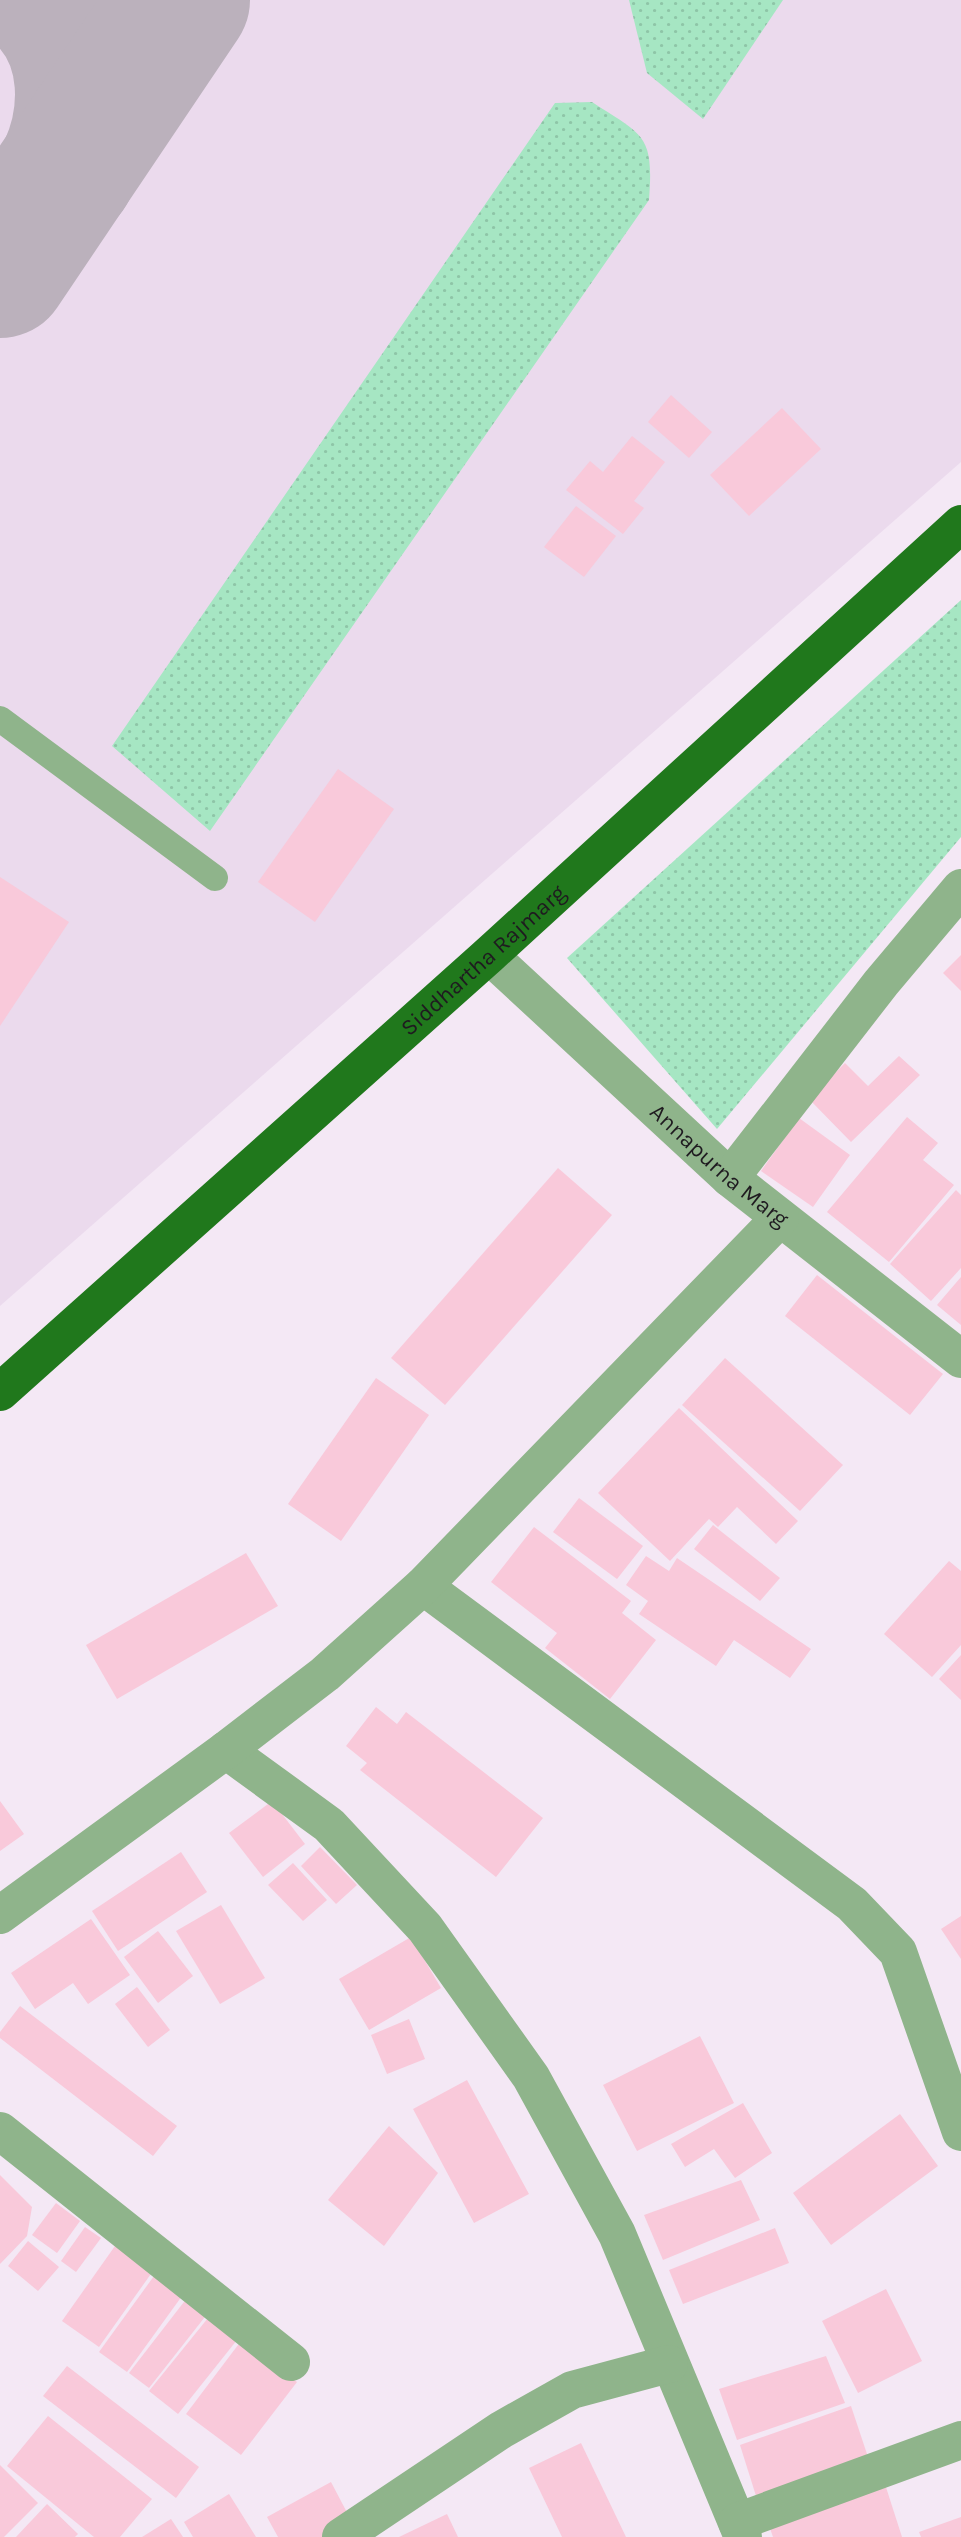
<svg xmlns="http://www.w3.org/2000/svg" width="961" height="2537" font-family="Karla,sans-serif">
<style>
.built{fill:#ebdaed}
.green{fill:url(#green-dots)}
.lines{fill:none;stroke-linecap:round;stroke-linejoin:round}
.taxiway{stroke:#bbb1bc;stroke-width:138}
.building{fill:#f9c9da}
.service{stroke:#8fb48b;stroke-width:26}
.minor{stroke:#8fb48b;stroke-width:38}
.trunk{stroke:#20781c;stroke-width:38}
.labels{text-anchor:middle;dominant-baseline:central;stroke-width:5;stroke-linejoin:round;paint-order:stroke}
.street-label{font-size:23px;fill:#1f1b20;stroke:#f4e8f5}
</style>
<defs>
<pattern id="green-dots" width="8" height="8" patternUnits="userSpaceOnUse" patternTransform="scale(1.75)"><rect width="8" height="8" fill="#a6e6c3"/><path d="M2 2h.1M6 6h.1" fill="none" stroke="#8ec5a7" stroke-width="1.8" stroke-linecap="round"/></pattern>
</defs>
<rect width="100%" height="100%" fill="#f4e8f5"/>
<path class="built" d="M0,0H961V462L0,1306Z"/>
<g class="green">
<path d="M629,0H783L703,119L647,73Z"/>
<path d="M592,102C644,136 654,134 649,200L210,831L112,746L555,103Z"/>
<path d="M961,600V837L717,1129L567,958Z"/>
</g>
<g class="lines">
<g class="taxiway">
<path d="M49,0C92,46 92,116 67,170"/>
<path d="M0,269L181,0"/>
</g>
</g>
<g class="building">
<path d="M671,395L712,432L689,458L648,422Z"/>
<path d="M782,408L821,449L749,516L710,475Z"/>
<path d="M632,436L665,462L634,501L644,508L623,534L566,490L590,461L603,472Z"/>
<path d="M576,506L616,536L584,577L544,547Z"/>
<path d="M338,769L394,809L315,922L258,882Z"/>
<path d="M0,877L69,922L0,1026Z"/>
<path d="M961,955V991L943,973Z"/>
<path d="M899,1056L920,1075L851,1142L809,1099L845,1063L868,1086Z"/>
<path d="M907,1117L938,1143L923,1160L954,1185L889,1262L827,1212Z"/>
<path d="M799,1118L850,1155L813,1207L761,1171Z"/>
<path d="M558,1168L612,1215L445,1405L391,1358Z"/>
<path d="M956,1190L961,1195V1268L931,1301L890,1264Z"/>
<path d="M817,1275L943,1374L910,1415L785,1316Z"/>
<path d="M961,1277V1325L937,1305Z"/>
<path d="M725,1358L843,1465L800,1511L682,1405Z"/>
<path d="M376,1378L429,1415L341,1541L288,1504Z"/>
<path d="M679,1408L798,1521L776,1544L737,1507L718,1527L709,1519L670,1561L598,1493Z"/>
<path d="M579,1498L643,1546L617,1579L553,1532Z"/>
<path d="M713,1525L780,1578L760,1601L694,1549Z"/>
<path d="M534,1527L631,1601L622,1613L656,1640L610,1699L545,1648L557,1633L491,1582Z"/>
<path d="M246,1553L278,1606L117,1699L86,1645Z"/>
<path d="M646,1556L669,1571L677,1558L811,1649L790,1678L734,1640L716,1666L639,1614L648,1601L626,1585Z"/>
<path d="M949,1561L961,1571V1645L932,1677L884,1634Z"/>
<path d="M961,1655V1700L939,1679Z"/>
<path d="M376,1707L397,1724L406,1712L543,1818L496,1877L360,1770L367,1763L346,1746Z"/>
<path d="M0,1801L24,1834L0,1851Z"/>
<path d="M272,1801L305,1844L263,1877L229,1833Z"/>
<path d="M320,1847L357,1885L336,1904L301,1866Z"/>
<path d="M181,1852L207,1892L118,1951L92,1911Z"/>
<path d="M293,1863L327,1900L303,1921L268,1885Z"/>
<path d="M221,1905L265,1978L220,2004L176,1931Z"/>
<path d="M961,1916V1959L941,1929Z"/>
<path d="M91,1919L130,1975L88,2004L73,1983L35,2009L11,1973Z"/>
<path d="M158,1931L193,1976L158,2003L124,1957Z"/>
<path d="M411,1937L441,1988L369,2030L339,1979Z"/>
<path d="M137,1987L170,2030L148,2047L115,2004Z"/>
<path d="M20,2006L177,2126L153,2156L0,2038V2032Z"/>
<path d="M409,2019L425,2059L387,2074L371,2035Z"/>
<path d="M700,2036L734,2103L637,2151L603,2085Z"/>
<path d="M467,2080L529,2194L474,2223L413,2109Z"/>
<path d="M743,2103L772,2153L735,2178L714,2149L685,2167L671,2144Z"/>
<path d="M900,2114L938,2166L831,2245L793,2193Z"/>
<path d="M389,2126L438,2173L384,2246L328,2200Z"/>
<path d="M0,2175L32,2207L27,2236L0,2264Z"/>
<path d="M741,2180L760,2220L663,2260L644,2215Z"/>
<path d="M56,2203L80,2221L57,2253L32,2235Z"/>
<path d="M85,2227L101,2238L76,2272L61,2261Z"/>
<path d="M775,2228L789,2263L683,2304L669,2270Z"/>
<path d="M28,2241L59,2267L38,2291L8,2266Z"/>
<path d="M115,2246L153,2271L99,2347L62,2321Z"/>
<path d="M154,2276L182,2296L127,2372L99,2352Z"/>
<path d="M886,2289L922,2361L858,2393L822,2321Z"/>
<path d="M187,2298L208,2313L149,2388L129,2373Z"/>
<path d="M208,2318L237,2340L178,2414L149,2391Z"/>
<path d="M241,2341L297,2382L241,2455L186,2414Z"/>
<path d="M826,2356L845,2403L737,2440L719,2389Z"/>
<path d="M67,2366L199,2467L176,2498L43,2396Z"/>
<path d="M851,2406L868,2457L756,2496L740,2445Z"/>
<path d="M48,2416L152,2499L120,2537H94L7,2466Z"/>
<path d="M581,2443L626,2537H562L529,2468Z"/>
<path d="M0,2465L38,2503L4,2537H0Z"/>
<path d="M884,2481L902,2537H773L767,2520Z"/>
<path d="M331,2482L352,2522L324,2537H278L267,2517Z"/>
<path d="M229,2494L256,2537H193L184,2522Z"/>
<path d="M47,2504L78,2534L75,2537H16Z"/>
<path d="M447,2514L458,2537H399Z"/>
<path d="M961,2517V2537H921L919,2532Z"/>
<path d="M171,2519L183,2537H142Z"/>
</g>
<g class="lines">
<path class="service" d="M0,719L215,878"/>
<g class="minor">
<path id="s1" d="M489,955L730,1178L961,1359"/>
<path d="M730,1178L881,983L961,888"/>
<path d="M423,1586L852,1904L898,1952L961,2132"/>
<path d="M226,1750L329,1825L425,1928L531,2077L617,2234L743,2537"/>
<path d="M0,1915L226,1750L325,1674L423,1586L780,1218"/>
<path d="M0,2131L291,2362"/>
<path d="M737,2522L961,2440"/>
<path d="M341,2537L501,2430L572,2390L669,2364"/>
</g>
<path class="trunk" id="s2" d="M0,1392L489,955L961,524"/>
</g>
<g class="labels">
<g class="street-label">
<text stroke="none"><textPath href="#s2" startOffset="648">Siddhartha Rajmarg</textPath></text>
<text stroke="none"><textPath href="#s1" startOffset="312">Annapurna Marg</textPath></text>
</g>
</g>
</svg>
